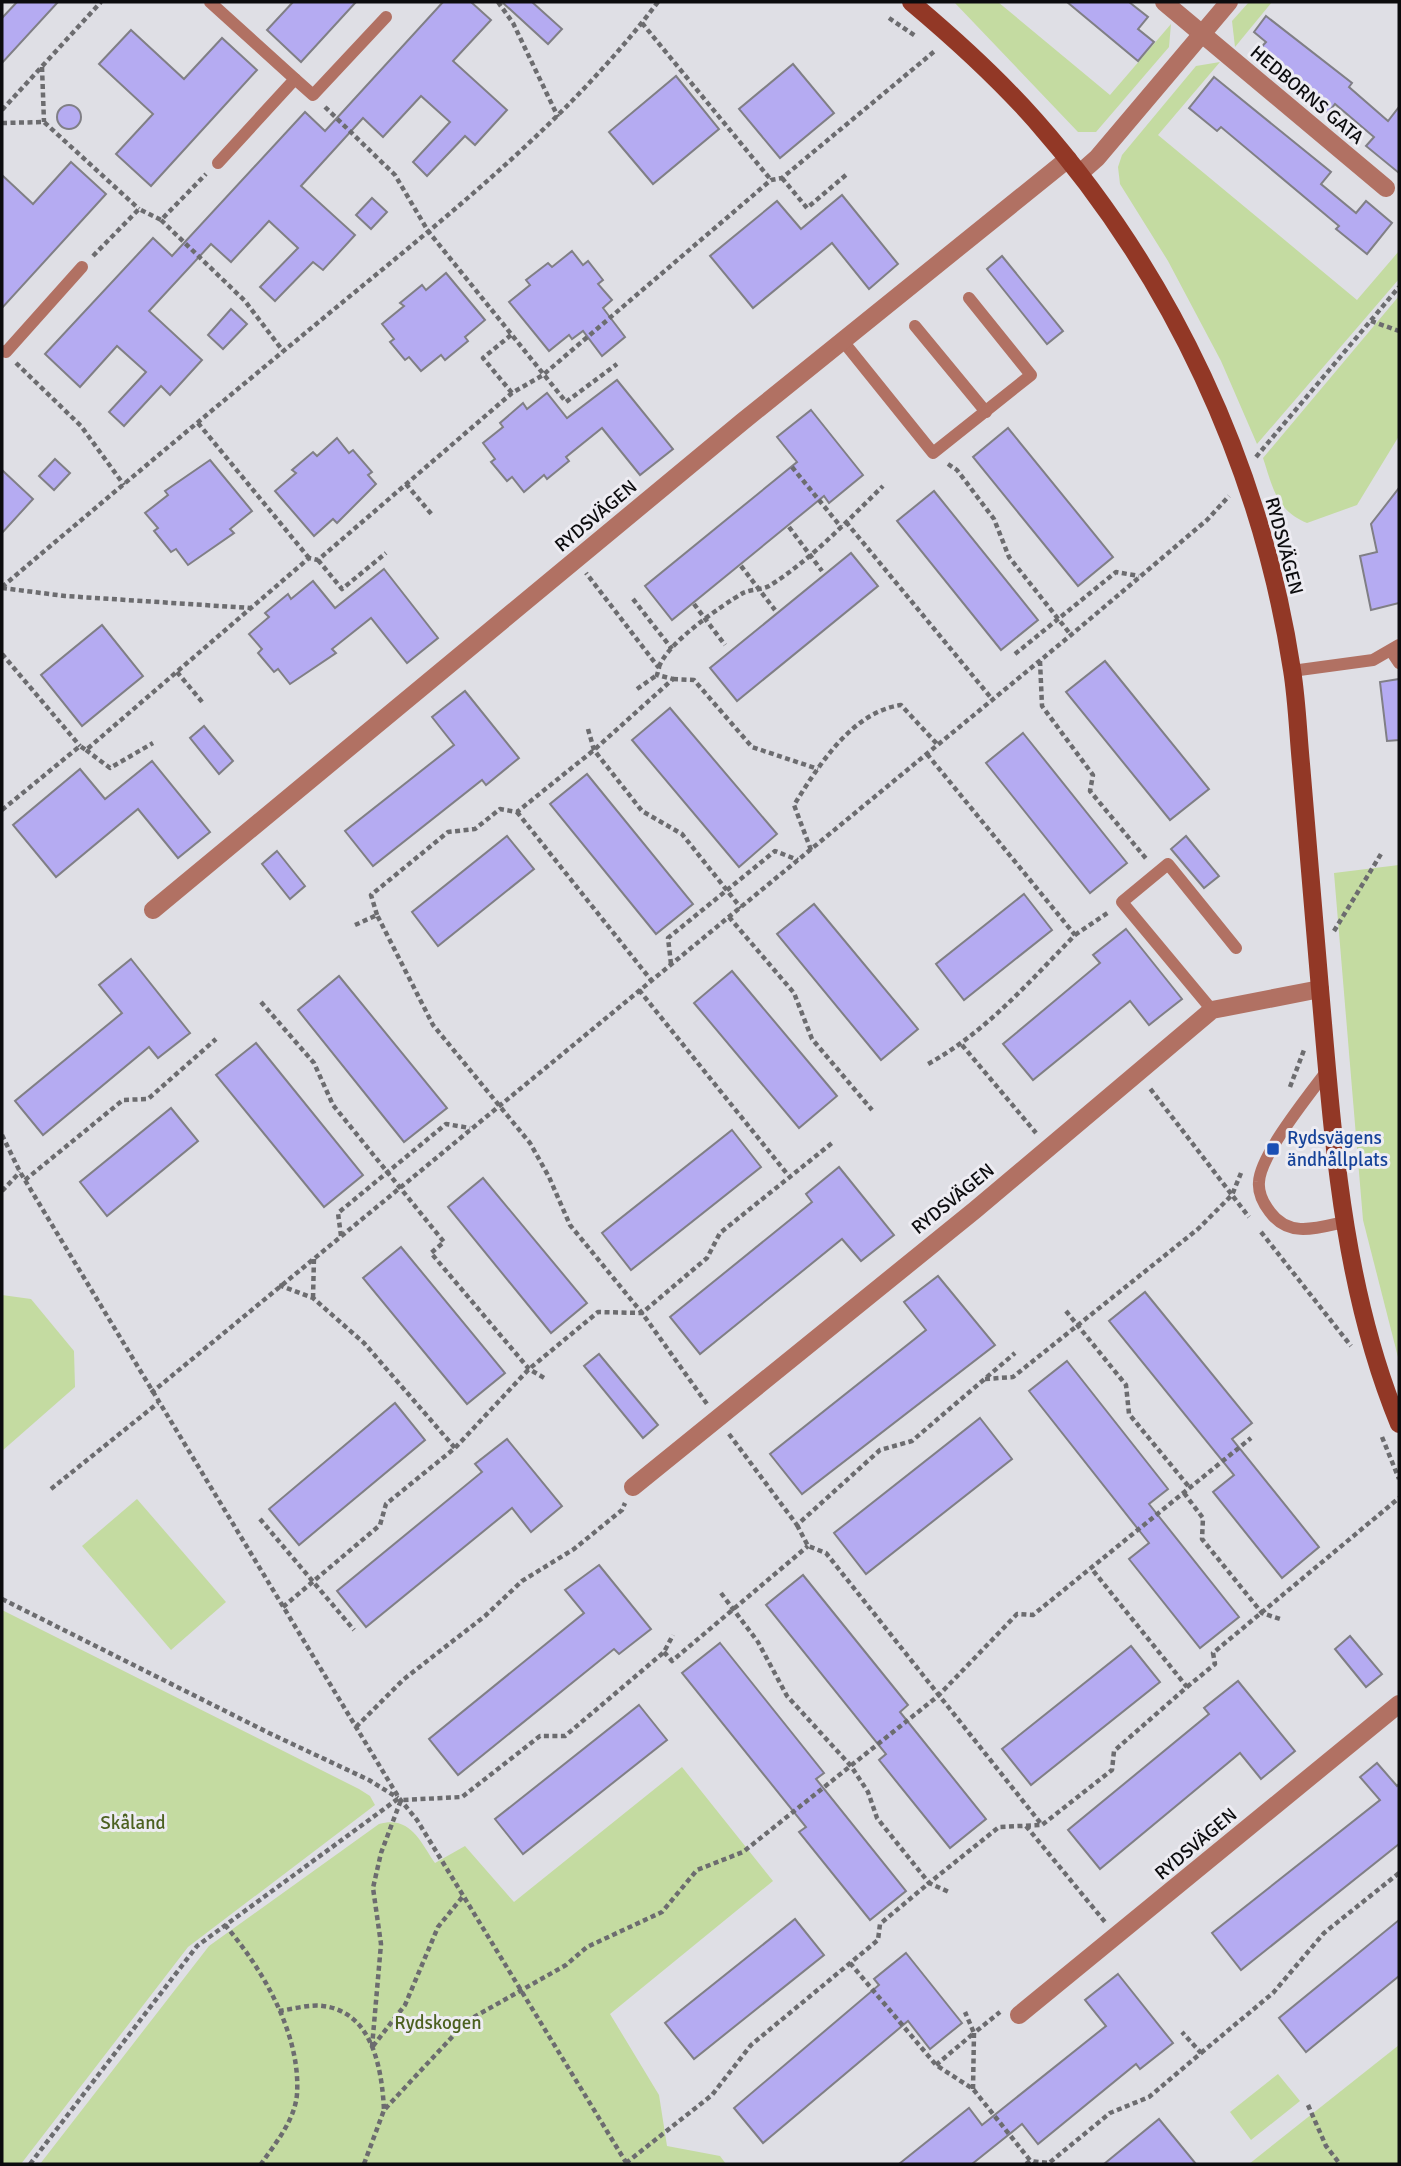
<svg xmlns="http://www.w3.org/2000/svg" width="1401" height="2166" font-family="Signika,sans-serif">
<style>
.green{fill:#c4dba1}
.building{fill:#b5abf2;stroke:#807f85;stroke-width:2}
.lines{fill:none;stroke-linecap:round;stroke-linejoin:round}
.path{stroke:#6c6c6f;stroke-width:4.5;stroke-dasharray:5 3.5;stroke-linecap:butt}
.lane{stroke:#b17163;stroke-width:12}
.street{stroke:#b17163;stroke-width:18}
.secondary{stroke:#923826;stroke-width:18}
.transit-dot{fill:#1a4fb4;stroke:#edecf2;stroke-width:2.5}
.labels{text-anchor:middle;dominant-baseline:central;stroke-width:6;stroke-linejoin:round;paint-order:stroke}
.street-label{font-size:19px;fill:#0c0c0e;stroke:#edecf2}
.transit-label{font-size:19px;fill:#164399;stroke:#edecf2;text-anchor:start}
.park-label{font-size:19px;fill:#4c6120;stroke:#edecf2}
</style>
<rect width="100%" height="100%" fill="#dfdfe5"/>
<g class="green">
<path d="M954,2H998L1110,95L1171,24L1169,47L1096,132H1078Z"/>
<path d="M1249,2H1272L1235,47L1232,21Z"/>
<path d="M1220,62L1158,135L1357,300L1399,251V279L1257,444L1221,361L1168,261L1120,184L1118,167L1122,155L1196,66Z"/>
<path d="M1399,296V436L1357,505L1307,523C1276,510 1273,488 1263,458Z"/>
<path d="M1399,865V1361L1363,1220L1334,873Z"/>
<path d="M2,1295L31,1299L74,1351L75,1387L2,1451Z"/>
<path d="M137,1499L226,1602L171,1650L82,1546Z"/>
<path d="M2,1610L359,1789L370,1796L375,1805L188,1947L21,2164H2Z"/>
<path d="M682,1767L773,1881L610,2014L659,2095L667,2146L720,2156L726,2164H40L209,1946L379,1824C410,1815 420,1841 435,1863L465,1846L514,1902Z"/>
<path d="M1399,2045V2164H1249Z"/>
<path d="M1278,2074L1300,2101L1251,2140L1230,2112Z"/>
</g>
<g class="building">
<path d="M17,2H58L2,63V18Z"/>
<path d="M293,2H356L301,62L267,30Z"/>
<path d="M443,2H471L491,20L453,61L507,110L475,145L465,136L427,176L413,162L450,122L421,96L383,137L363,118L301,186L355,235L323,270L313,262L275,301L260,287L298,248L269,221L231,262L211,244L149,311L202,360L170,395L161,386L124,426L109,412L146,372L117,346L80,387L45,354L153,238L172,256L305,112L325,131Z"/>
<path d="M502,2H532L562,29L548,44Z"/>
<path d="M1067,2H1129L1148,17L1138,29L1154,42L1138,61Z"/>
<path d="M1266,16L1352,83L1349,87L1388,121L1399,107V173L1366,146L1374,137L1335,104L1328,113L1256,53L1266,42L1254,32Z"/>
<path d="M131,30L184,79L222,38L257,70L151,186L116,154L153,114L99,64Z"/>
<path d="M793,64L834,113L780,158L739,109Z"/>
<path d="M676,76L719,129L653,184L609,132Z"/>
<path d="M1214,77L1331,172L1321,184L1356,213L1366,201L1392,223L1367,254L1336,229L1339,226L1221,127L1217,131L1189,108Z"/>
<circle cx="69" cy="117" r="12"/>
<path d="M71,162L106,194L2,308V175L33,204Z"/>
<path d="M842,195L898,264L869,289L832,243L753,308L710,256L777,201L801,229Z"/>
<path d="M372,198L387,212L371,229L356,215Z"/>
<path d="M572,251L583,265L588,261L603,280L598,284L612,300L603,308L625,337L602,356L583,331L572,339L569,335L549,351L509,302L530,285L526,280L548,263L552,267Z"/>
<path d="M1002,256L1063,331L1047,344L987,269Z"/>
<path d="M446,273L485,320L465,337L468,341L445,360L441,355L421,371L409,357L405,360L390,342L394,339L382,324L404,306L400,303L422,285L426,290Z"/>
<path d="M231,309L247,324L223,349L208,335Z"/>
<path d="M617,380L673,449L640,475L602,428L566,457L569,461L547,479L544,475L524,492L512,477L507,481L491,462L495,459L483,443L503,427L500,423L523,403L527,409L547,393L567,418Z"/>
<path d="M811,410L863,475L829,503L824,496L672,620L645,586L797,462L777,437Z"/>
<path d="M1008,428L1113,557L1078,586L973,457Z"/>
<path d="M337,438L349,453L353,450L372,472L368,475L376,484L337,523L333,519L314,536L275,491L296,473L292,470L313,452L317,456Z"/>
<path d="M55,459L70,473L54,490L39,476Z"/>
<path d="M210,460L252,511L230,529L234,533L188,565L176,549L171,552L154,531L158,528L145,513L168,495L165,491Z"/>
<path d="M2,470L33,499L2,533Z"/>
<path d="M1399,488V603L1371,610L1360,556L1377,552L1371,524Z"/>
<path d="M934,491L1038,620L1001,650L897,521Z"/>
<path d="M851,553L878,586L737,701L710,668Z"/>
<path d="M384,569L438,638L407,663L371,618L332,649L336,653L290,684L278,669L274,672L258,653L262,649L249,634L269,617L265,613L288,594L291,599L313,581L335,608Z"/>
<path d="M102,625L143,676L82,726L41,675Z"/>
<path d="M1105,661L1209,789L1170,820L1066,692Z"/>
<path d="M1399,679V740L1387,741L1380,682Z"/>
<path d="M465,691L519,758L486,785L482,780L373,866L345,831L454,745L432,717Z"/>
<path d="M670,708L777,834L739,867L632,740Z"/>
<path d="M204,726L233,761L219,774L190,738Z"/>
<path d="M1023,733L1127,863L1090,893L986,763Z"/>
<path d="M152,761L210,832L178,858L138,809L56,877L13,825L80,769L105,799Z"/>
<path d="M587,774L693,904L656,934L550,804Z"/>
<path d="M507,836L534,869L438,946L412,912Z"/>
<path d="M1186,836L1219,876L1204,888L1171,849Z"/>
<path d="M277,851L305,886L290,899L262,864Z"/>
<path d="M1024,894L1052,930L964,1000L936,964Z"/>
<path d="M814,904L918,1029L881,1060L777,934Z"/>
<path d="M1126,929L1182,999L1149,1025L1130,1001L1033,1080L1003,1044L1100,963L1093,955Z"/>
<path d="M131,959L190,1033L158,1058L149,1047L43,1135L15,1101L122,1013L99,985Z"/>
<path d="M732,971L837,1096L799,1128L694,1003Z"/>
<path d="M339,976L447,1108L404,1142L298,1010Z"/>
<path d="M256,1043L363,1175L324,1207L216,1075Z"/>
<path d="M171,1108L198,1141L107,1216L80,1182Z"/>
<path d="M732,1130L761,1167L631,1270L602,1233Z"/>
<path d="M839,1167L894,1235L861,1261L842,1239L700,1354L670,1317L812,1202L806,1194Z"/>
<path d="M483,1178L587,1303L551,1333L448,1207Z"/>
<path d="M401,1247L505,1373L467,1404L363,1278Z"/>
<path d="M938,1276L995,1345L802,1494L770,1454L926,1330L904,1302Z"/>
<path d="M1145,1292L1252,1423L1232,1439L1319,1547L1282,1578L1213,1492L1234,1475L1109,1321Z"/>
<path d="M599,1354L658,1425L643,1438L584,1366Z"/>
<path d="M1067,1361L1168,1489L1149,1504L1239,1617L1200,1648L1129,1559L1149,1543L1029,1391Z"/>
<path d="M395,1403L425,1440L299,1545L269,1509Z"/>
<path d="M980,1418L1012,1459L866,1574L834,1533Z"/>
<path d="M507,1439L562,1506L531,1532L512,1508L366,1627L337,1591L482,1472L475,1464Z"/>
<path d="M599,1565L651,1629L619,1654L614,1649L458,1775L429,1739L584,1613L565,1590Z"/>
<path d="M803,1575L908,1705L900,1712L986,1819L950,1848L879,1760L886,1754L766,1605Z"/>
<path d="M1350,1636L1382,1674L1366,1687L1335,1649Z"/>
<path d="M720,1643L824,1773L816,1779L906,1891L870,1920L799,1832L806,1827L682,1673Z"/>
<path d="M1131,1646L1160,1682L1031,1785L1002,1749Z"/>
<path d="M1238,1681L1295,1751L1261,1779L1240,1753L1100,1869L1068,1830L1209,1714L1204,1708Z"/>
<path d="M639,1705L667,1740L523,1854L495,1819Z"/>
<path d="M1377,1763L1397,1786L1399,1784V1844L1241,1970L1212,1933L1380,1800L1360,1777Z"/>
<path d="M795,1919L824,1955L694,2059L665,2023Z"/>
<path d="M1399,1920V1976L1306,2052L1279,2018Z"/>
<path d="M906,1953L962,2023L930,2049L908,2021L763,2143L734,2108L879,1985L874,1979Z"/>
<path d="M1118,1974L1173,2043L1140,2069L1136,2064L1038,2144L1022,2124L972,2164H899L969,2108L982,2125L1106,2026L1085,2000Z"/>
<path d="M1159,2119L1196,2164H1104Z"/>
</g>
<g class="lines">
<g class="path">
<path d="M498,2L513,23L558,117"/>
<path d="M889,18L917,37"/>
<path d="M642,23L771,180"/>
<path d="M42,67L44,122"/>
<path d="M325,107L395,175L428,231L566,402L617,364"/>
<path d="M2,110L101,2"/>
<path d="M2,123L44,122L139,209"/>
<path d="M782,178L807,208L846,175"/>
<path d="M161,220L245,301L283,351"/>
<path d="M93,256L139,209L161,220L206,174"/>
<path d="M1371,321L1399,331"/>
<path d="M511,335L483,358L512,393"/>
<path d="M16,363L81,426L124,485"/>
<path d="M198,423L309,558"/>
<path d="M1256,457L1399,287"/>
<path d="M948,464L957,470L994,519L1009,557L1071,635"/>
<path d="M792,467L841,527"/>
<path d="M406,484L433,516"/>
<path d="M846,522L992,699"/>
<path d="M789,527L822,571"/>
<path d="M318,560L342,589L386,553"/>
<path d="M741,566L775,610"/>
<path d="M2,587C115,491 229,396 344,301C456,209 570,118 658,2"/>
<path d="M2,588L65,596L250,608"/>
<path d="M633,599L672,649"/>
<path d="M694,604L725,645"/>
<path d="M2,654L80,746"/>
<path d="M1015,654L1116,572L1139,576"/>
<path d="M1040,661L1042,706L1093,775L1090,791L1148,861"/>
<path d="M659,667C667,643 721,606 743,593C751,589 762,590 769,586C811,560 848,520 883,486"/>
<path d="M177,672L203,703"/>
<path d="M673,679L694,680L752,747L818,769"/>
<path d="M637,689L657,675"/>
<path d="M588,729L594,750L642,811L682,834L741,908"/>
<path d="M86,750L110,768L153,743"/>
<path d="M927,754L1075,935C1029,982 986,1032 928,1064"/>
<path d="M2,810L80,746L86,750L309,558L318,560L512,393L543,375L771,180L782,178L936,50"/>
<path d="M517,812L651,980"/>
<path d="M811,850L794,805C819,765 852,712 901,705L938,745"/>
<path d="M377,915L371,895L448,832L475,829L500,809L517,812L594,750L673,679L657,675L659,668L586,573"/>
<path d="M729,917L794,993L812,1039L872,1110"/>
<path d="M355,925L377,915L433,1025L530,1143L549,1177L570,1225L642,1313L707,1404"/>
<path d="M1334,931L1381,854"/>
<path d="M1075,935L1109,912"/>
<path d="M671,964L668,938L775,851L798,860"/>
<path d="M639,990L788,1175"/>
<path d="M261,1002L314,1063L333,1105L444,1242L431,1253L529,1369L546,1379"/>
<path d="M962,1045L1036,1133"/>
<path d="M1290,1087L1304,1050"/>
<path d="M2,1135L20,1172L399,1798L417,1820L627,2164"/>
<path d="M1241,1173L1232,1195L1249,1217"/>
<path d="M25,1180L123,1100L148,1099L216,1039"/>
<path d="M2,1191L20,1172"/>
<path d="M1261,1232L1351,1346"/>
<path d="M341,1236L338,1213L446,1124L470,1128"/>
<path d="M279,1285L313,1298L364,1343L455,1448"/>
<path d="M313,1298L314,1257"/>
<path d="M1066,1311L1126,1385L1129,1414L1190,1488"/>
<path d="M985,1379L1013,1377L1198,1229L1232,1195L1149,1087"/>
<path d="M151,1393L1071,635L1207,520L1229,496"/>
<path d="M729,1434L797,1525L880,1450L912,1441L1015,1353"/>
<path d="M1382,1437L1399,1479"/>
<path d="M51,1489L158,1403"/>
<path d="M1184,1493L1203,1518L1202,1539L1262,1613L1280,1619"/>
<path d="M260,1519L354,1630"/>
<path d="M797,1525L808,1546L826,1553L1042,1825L1112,1770L1114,1751L1187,1687L1091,1568"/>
<path d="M721,1593L758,1642L787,1696L851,1766L868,1792L877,1818L929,1883L999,1827L1041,1825"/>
<path d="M2,1599L269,1733L369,1780L398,1798"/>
<path d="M283,1607L380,1525L386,1504L455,1448L529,1369L598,1312L642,1313L707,1258L720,1233L832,1143"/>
<path d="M664,1652L672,1661L808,1546"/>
<path d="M1187,1687L1215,1664L1213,1653L1399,1498"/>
<path d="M356,1727L404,1679L485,1616L522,1581L574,1549L622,1510L625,1503"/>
<path d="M1026,1826L1105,1922"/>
<path d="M225,1925C262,1968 301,2034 297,2094C295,2120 275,2144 261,2164"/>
<path d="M850,1963L936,2065L973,2089L1033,2164"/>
<path d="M279,2011C293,2009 310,2004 323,2006C373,2012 382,2070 384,2110"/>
<path d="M373,2046L405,2005L438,1927L464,1895"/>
<path d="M372,2047L381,1944L373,1888L381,1853L401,1800L462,1797L540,1736H565L664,1652L673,1635"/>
<path d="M1201,2053L1273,1993L1324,1933L1399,1873"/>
<path d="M936,2065L974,2033L965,2012"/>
<path d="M973,2089L974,2033L1000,2012"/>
<path d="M1308,2105L1326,2146L1340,2164"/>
<path d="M626,2163L712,2095L751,2045L878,1940L880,1924L929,1883L949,1892"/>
<path d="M30,2164L197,1946L399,1798"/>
<path d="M364,2164L384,2110L467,2021L566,1965L587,1947L662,1912L697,1870L743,1852L938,1696L1017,1614L1033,1615L1251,1438"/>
<path d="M1026,2164L1030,2161L1049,2163L1110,2113L1149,2097L1201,2053L1182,2032"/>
</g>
<g class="lane">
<path d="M210,2L295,79"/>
<path d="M218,163L295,79L313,95L386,17"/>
<path d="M915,326L986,412"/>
<path d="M842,340L933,453L1031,375L969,298"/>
<path d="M2,351L6,352L82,267"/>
<path d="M1391,651L1399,663"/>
<path d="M1292,671L1373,660L1399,645"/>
<path d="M1212,1010L1122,902L1168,864L1236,948"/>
<path d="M1326,1072C1309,1095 1260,1155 1259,1182C1258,1193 1263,1203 1270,1212C1289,1238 1317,1228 1344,1222"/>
</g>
<g class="street">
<path d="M1164,2L1386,188"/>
<path d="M1080,173L1097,158L1229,2"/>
<path d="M153,910L742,422L1068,159"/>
<path d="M633,1487L975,1210L1212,1010L1320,989"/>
<path d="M1019,2015L1399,1704"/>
</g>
<path class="secondary" d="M911,2C955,39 997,77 1035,120C1171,274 1261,467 1292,670C1297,701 1298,733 1301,764C1308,839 1313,914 1320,989C1333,1136 1342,1286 1399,1424"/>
</g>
<rect class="transit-dot" x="1266" y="1142" width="14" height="14" rx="3.5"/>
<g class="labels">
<g class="street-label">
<text transform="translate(1307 95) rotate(40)">HEDBORNS GATA</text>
<text transform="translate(596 516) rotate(-40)">RYDSVÄGEN</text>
<text transform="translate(1284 546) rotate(75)">RYDSVÄGEN</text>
<text transform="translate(953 1199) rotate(-39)">RYDSVÄGEN</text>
<text transform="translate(1196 1844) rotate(-40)">RYDSVÄGEN</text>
</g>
<g class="transit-label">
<text x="1287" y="1138">Rydsvägens<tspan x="1287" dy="22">ändhållplats</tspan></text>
</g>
<g class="park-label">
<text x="133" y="1823">Skåland</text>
<text x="438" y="2023">Rydskogen</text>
</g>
</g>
<rect width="1401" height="2166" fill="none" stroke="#0c0c0e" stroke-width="7"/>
</svg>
